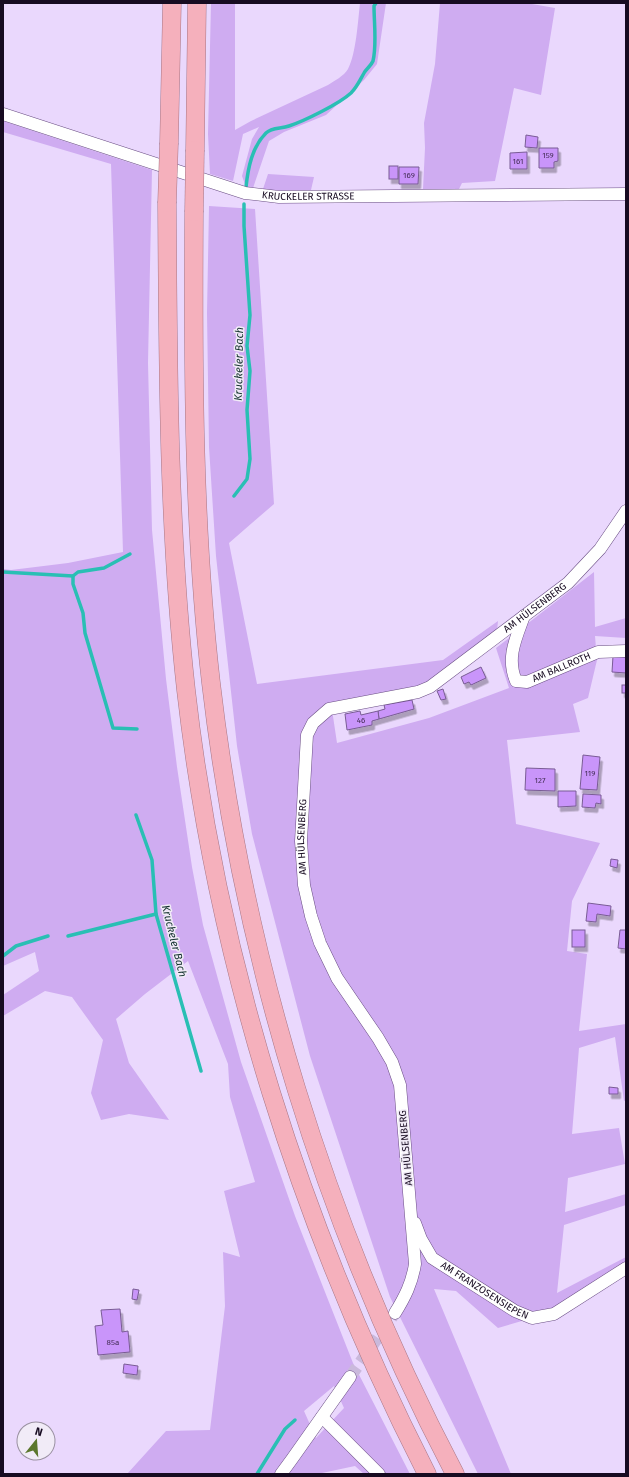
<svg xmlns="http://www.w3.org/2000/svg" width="629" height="1477" font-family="'Fira Sans',sans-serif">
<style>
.green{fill:#cfacf1;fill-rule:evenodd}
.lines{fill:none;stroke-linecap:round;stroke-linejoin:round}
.stream{stroke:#29bfb4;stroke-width:3.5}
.building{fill:#c995fa;stroke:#795c94;filter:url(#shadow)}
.minor-tunnel{stroke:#cab9dc;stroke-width:12;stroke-dasharray:12 6;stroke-linecap:butt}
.minor-casing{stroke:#6a4e84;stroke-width:13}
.highway-casing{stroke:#a77686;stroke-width:19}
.minor{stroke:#fff;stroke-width:12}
.highway{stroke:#f5b0bc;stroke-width:18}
.highway-bridge-casing{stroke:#a77686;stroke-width:19;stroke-linecap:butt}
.highway-bridge{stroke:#f5b0bc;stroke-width:18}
.labels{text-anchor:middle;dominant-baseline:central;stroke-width:3;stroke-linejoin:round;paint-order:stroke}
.number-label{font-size:8px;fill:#442e57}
.street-label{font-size:10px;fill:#170b21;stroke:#f1ebf7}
.water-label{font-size:11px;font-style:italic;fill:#12302d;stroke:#f1ebf7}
</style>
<defs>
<filter id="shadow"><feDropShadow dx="2.5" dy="4.5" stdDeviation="0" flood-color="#0004"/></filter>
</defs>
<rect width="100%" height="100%" fill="#ead8fd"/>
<g class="green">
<path d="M211,3H235V130L251,121L328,85C334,81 344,76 348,69C356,54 358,21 360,3H386L377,64L364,80L326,115L284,132L269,141L253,188L246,187L242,176L252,139L259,127L243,134L233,181L210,174L208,134Z"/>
<path d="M440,3H532V4L555,8L541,95L514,88L495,181L462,183L459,189H423L425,148L424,123L435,64Z"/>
<path d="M3,121L152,170L148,363L152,530L166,679L177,767L192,867L203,925L241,1062L295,1216L353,1363L410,1474H364L355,1466L322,1473L321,1474H127L166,1431L210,1430L225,1306L223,1252L240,1257L224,1191L255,1182L230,1097L228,1064L188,961L145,994L116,1019L129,1063L169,1120L129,1114L101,1120L91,1093L103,1040L72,997L45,991L3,1016V995L39,971L35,952L3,966V569L11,570L68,563L123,552L111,164L3,132ZM334,1386L344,1408L316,1438L304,1411Z"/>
<path d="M268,174L314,177L311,190H269L263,189Z"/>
<path d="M209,206L255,209L274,504L229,543L257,684L443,660L498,621L497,631L429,684L331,703L337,743L429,718L509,688L496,648L594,572L595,627L626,618V638L595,636L597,660L588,698L573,704L580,732L507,740L516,824L600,843L572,901L567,951L587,954L579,1031L626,1024V1100L624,1101L615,1037L579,1048L572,1134L619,1128L625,1164L568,1178L565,1212L626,1194V1205L564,1225L557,1293L626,1257V1264L556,1311L498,1328L456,1291L434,1289L511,1474H478L390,1297L310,1056L252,834L237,746L216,556L209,447L207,313Z"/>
</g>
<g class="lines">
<g class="stream">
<path d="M246,187C248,168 252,147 266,133C272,127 281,129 289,126C304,121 339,104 351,93C357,87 360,80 364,73C366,69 371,66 373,61C377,44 374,23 374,6L376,3"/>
<path d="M234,496L247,479L250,459L247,410L250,371L247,346L250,315L244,226V204"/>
<path d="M130,554L104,568L78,572L73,576V584L83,613L85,633L113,728L137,729"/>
<path d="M3,572L73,576"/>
<path d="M136,815L152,860L156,914L201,1071"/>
<path d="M68,936L156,914"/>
<path d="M3,956L16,946L48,936"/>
<path d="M257,1474L285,1429L295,1420"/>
</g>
</g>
<g class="building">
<path d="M526,135L538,137L537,148L525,147Z"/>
<path d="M539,148H558V161L554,162V168H539Z"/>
<path d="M527,152V169H510V153Z"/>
<rect x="389" y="166" width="9" height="13"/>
<path d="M399,167H419L418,184H399Z"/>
<path d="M613,656L626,657V673L612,672Z"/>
<path d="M481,667L486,678L471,685L469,682L464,684L461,677Z"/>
<rect x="622" y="685" width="4" height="8"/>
<path d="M443,689L446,699L441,700L437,691Z"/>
<path d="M412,700L414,709L379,719L378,711L385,709L384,705Z"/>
<path d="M360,711L361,715L378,711L379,719L372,721V725L347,730L345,714Z"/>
<path d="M583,755L600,757L597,790L580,789Z"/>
<path d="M526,768L555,769V791L525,790Z"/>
<path d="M558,791H576V806L558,807Z"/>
<path d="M583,794L601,795V804L596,803L595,808L582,807Z"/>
<path d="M611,859L618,860L617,868L610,866Z"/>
<path d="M588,903L611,906L610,916L597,914L596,922L586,921Z"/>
<rect x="572" y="930" width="13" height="17"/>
<path d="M620,930H626V949L618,948Z"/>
<path d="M609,1087L618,1088V1094H609Z"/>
<path d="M133,1289L139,1290L137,1300L132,1299Z"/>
<path d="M120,1309L122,1332L128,1331L130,1352L98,1355L95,1326L103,1325L101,1310Z"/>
<path d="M124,1364L138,1366L137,1375L123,1373Z"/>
</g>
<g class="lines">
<path class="minor-tunnel" d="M350,1377L395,1313"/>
<g class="minor-casing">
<g id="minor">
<path id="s1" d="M3,114L245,193L279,197L626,194"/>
<path id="s2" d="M524,616C516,638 506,658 516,681L527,682L598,652L626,651"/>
<path id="s3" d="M415,1223L421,1239L432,1258L515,1311L532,1318L554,1314L626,1268"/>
<path id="s4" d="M395,1313C405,1297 412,1283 415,1264L400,1085L392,1062L378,1038L337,978L320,943L311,916L304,885L301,841L307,735L313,723L329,709L418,692L430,687L568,583L600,549L626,511"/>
<path d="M322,1417L379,1474"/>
<path d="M281,1474L292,1459L350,1377"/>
</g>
</g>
<g class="highway-casing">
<g id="highway">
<path d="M169,143L172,3"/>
<path d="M195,150L197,3"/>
<path d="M167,203C168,365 168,528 186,690C217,963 302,1230 427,1474"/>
<path d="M194,212C193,370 193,527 211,683C243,958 326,1229 455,1474"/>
</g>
</g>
<use href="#minor" class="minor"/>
<use href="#highway" class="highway"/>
<g class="highway-bridge-casing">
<g id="highway-bridge">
<path d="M167,203L169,143"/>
<path d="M194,212L195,150"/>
</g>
</g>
<use href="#highway-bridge" class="highway-bridge"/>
</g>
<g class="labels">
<g class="number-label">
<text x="548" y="155">159</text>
<text x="518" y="161">161</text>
<text x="409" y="175">169</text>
<text x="361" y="720">46</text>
<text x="590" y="773">119</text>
<text x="540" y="780">127</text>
<text x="113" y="1342">85a</text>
</g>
<g class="street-label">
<text stroke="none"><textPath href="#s1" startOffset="318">KRUCKELER STRASSE</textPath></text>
<text stroke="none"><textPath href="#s4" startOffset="877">AM HÜLSENBERG</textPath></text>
<text stroke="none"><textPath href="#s2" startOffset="116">AM BALLROTH</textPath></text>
<text stroke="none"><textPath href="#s4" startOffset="505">AM HÜLSENBERG</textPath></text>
<text transform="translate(406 1148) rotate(-95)">AM HÜLSENBERG</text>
<text stroke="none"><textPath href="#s3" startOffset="101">AM FRANZOSENSIEPEN</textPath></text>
</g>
<g class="water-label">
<text transform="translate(239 364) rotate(-89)">Kruckeler Bach</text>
<text transform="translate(174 941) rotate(76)">Kruckeler Bach</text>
</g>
</g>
<rect width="629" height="1477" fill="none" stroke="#170b21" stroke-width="8"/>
<g transform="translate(36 1441) rotate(17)"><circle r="19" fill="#f1ebf7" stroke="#9a91a1"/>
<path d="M0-3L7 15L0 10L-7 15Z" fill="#5b772c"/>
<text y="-6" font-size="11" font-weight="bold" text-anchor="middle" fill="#170b21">N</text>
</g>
</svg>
